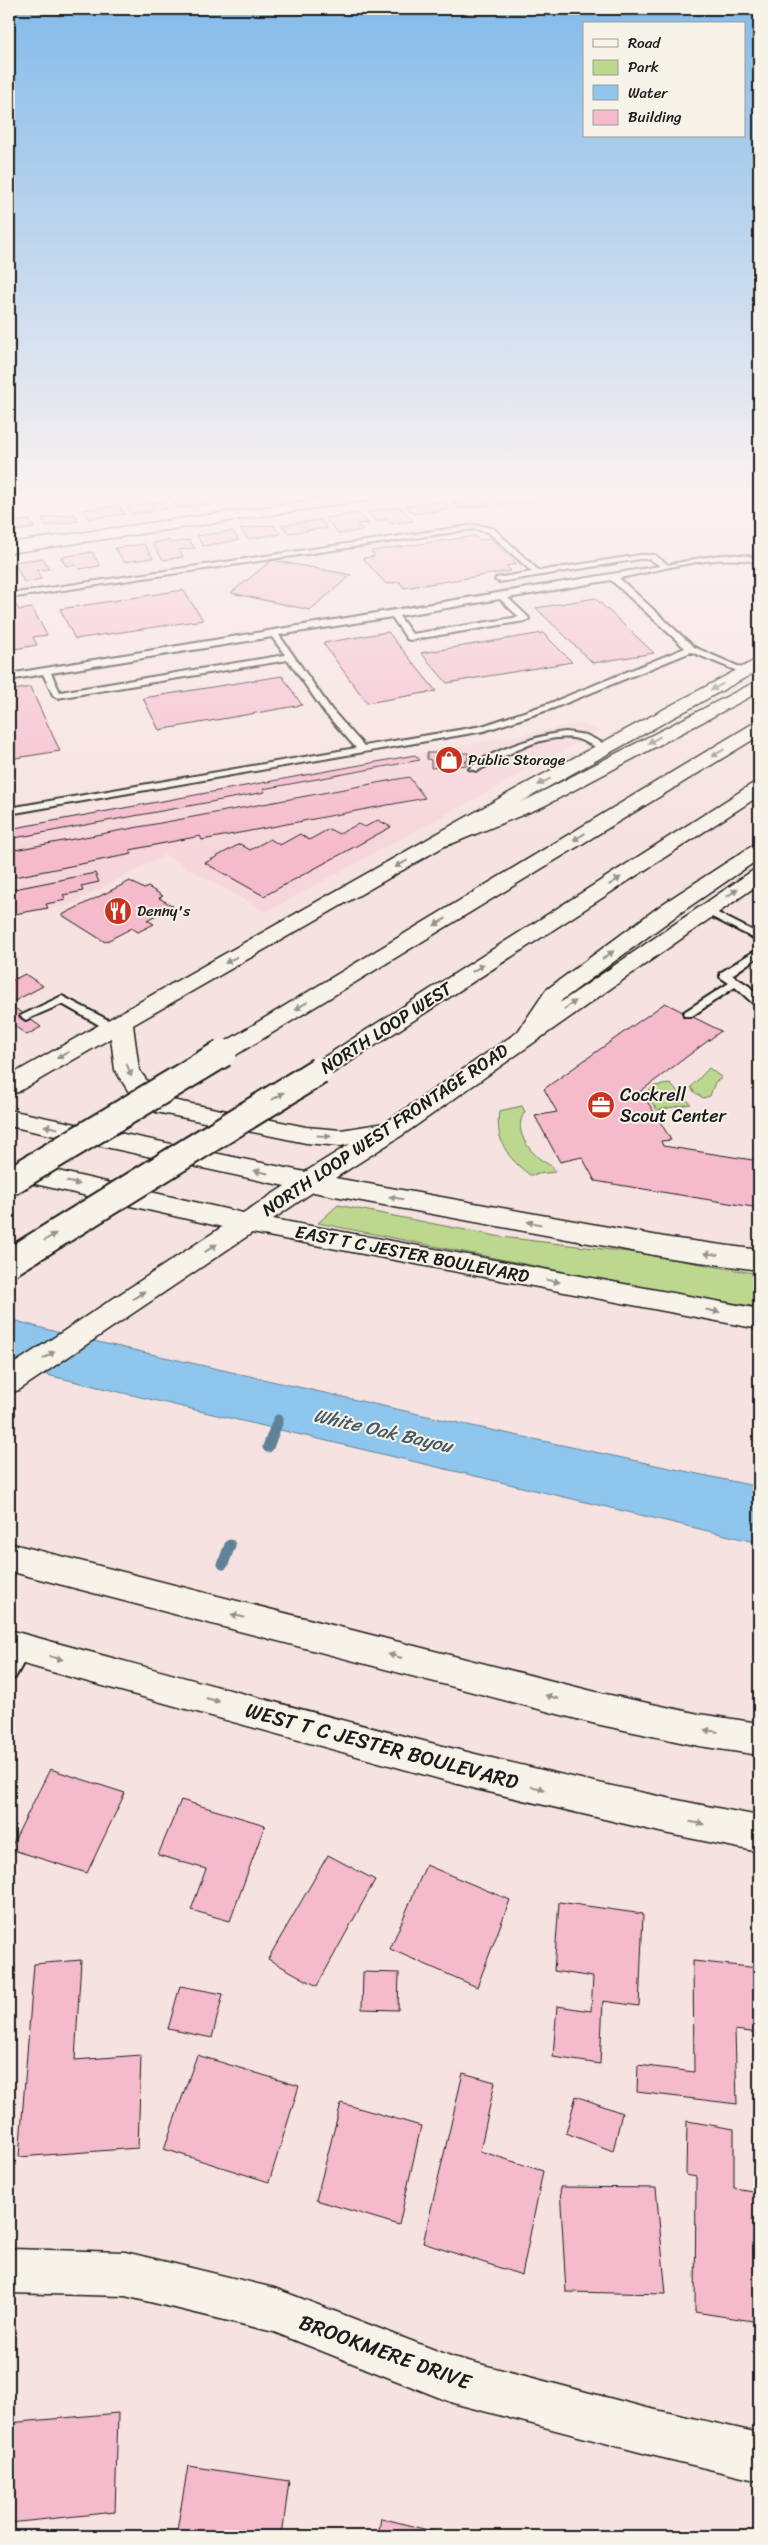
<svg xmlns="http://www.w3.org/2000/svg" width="768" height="2545" viewBox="0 0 768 2545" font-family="Sriracha,sans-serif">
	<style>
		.built { fill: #f6d6da }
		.green { fill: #bcd88f; stroke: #6c7a56 }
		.water { fill: #8fc6ed; stroke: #618299 }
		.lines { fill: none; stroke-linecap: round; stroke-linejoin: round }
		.stream-far1 { stroke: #618299; stroke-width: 9 }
		.stream { stroke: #618299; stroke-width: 11 }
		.building { fill: #f5bbcd; stroke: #1c1c1c }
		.lane-casing { stroke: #1c1c1c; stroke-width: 4 }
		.street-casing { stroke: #1c1c1c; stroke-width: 3 }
		.secondary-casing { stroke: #1c1c1c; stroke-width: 3 }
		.highway-casing { stroke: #1c1c1c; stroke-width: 3 }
		.lane { fill: #f7f3e8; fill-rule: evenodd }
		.street { fill: #f7f3e8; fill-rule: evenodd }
		.secondary { fill: #f7f3e8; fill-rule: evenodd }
		.highway { fill: #f7f3e8; fill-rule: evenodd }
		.highway-bridge-casing { stroke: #1c1c1c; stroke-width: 31; stroke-linecap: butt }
		.highway-bridge { stroke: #f7f3e8; stroke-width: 27 }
		.oneway { fill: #94928c }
		.labels { text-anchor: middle; stroke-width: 4; stroke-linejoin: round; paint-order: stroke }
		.far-poi-label { font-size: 15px; fill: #1c1c1c; stroke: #f7f3e8; text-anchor: start }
		.street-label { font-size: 18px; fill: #1c1c1c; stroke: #f7f3e8 }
		.poi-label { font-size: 18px; fill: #1c1c1c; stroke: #f7f3e8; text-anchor: start }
		.water-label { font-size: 19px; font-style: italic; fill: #445865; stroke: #f7f3e8 }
		.near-street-label { font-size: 21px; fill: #1c1c1c; stroke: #f7f3e8 }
	</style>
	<rect width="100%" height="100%" fill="#f6e2e0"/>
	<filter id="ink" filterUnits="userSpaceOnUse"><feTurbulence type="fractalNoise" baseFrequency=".02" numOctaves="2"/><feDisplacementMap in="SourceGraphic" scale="10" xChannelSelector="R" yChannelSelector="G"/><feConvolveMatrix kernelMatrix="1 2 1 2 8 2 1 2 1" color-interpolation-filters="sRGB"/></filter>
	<g filter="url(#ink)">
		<path class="built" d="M579,724L599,731L266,912L165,855L69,905L9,916V828Z"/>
		<path class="green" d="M709,1068L722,1078L715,1082L710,1096L703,1098L693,1091L691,1087Z
			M670,1084L691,1104L657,1110L645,1093L654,1086Z
			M522,1106L525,1112C510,1131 534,1159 552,1166L555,1172L530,1175C507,1158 495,1140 499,1111Z
			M338,1205L501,1237L637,1253L759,1274V1307L681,1295L318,1223Z"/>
		<path class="water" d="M9,1319L71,1336L463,1424L759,1487V1543L9,1366Z"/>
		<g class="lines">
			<path class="stream-far1" d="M276,1424L278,1419"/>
			<path class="stream" d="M268,1447L277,1423
				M223,1564L230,1545"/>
		</g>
		<path class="building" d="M188,494L192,496L203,495L210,504L177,508L169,496Z
			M210,494H251L254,497L216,503Z
			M488,494H526L534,501L501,506Z
			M536,494H572L542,498Z
			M581,494H599L603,497L588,500Z
			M481,495L491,505L460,509L453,502L463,501L460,498Z
			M442,501L450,509L414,514L406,506Z
			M162,502L167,509L132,514L127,507Z
			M119,505L125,514L88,519L83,510Z
			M400,507L413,521L391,524L387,519L376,521L367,512Z
			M9,511L15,522L29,520L34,528L9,532Z
			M359,513L368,523L357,524L363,530L339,534L325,518Z
			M75,514L79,521L46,526L42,518Z
			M320,520L327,528L288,533L282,525Z
			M273,525L281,534L248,539L240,529Z
			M232,531L239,540L203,546L197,536Z
			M475,536L479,540L490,538L517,564L506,566L511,571L404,588L400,582L386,584L363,558L375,556L371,551Z
			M169,540L171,543L189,540L195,548L179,550L183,557L163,560L152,543Z
			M144,544L153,558L124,562L115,548Z
			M92,552L100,566L79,569L76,565L66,566L61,557Z
			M43,558L49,569L37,570L41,579L24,582L14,562Z
			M272,560L351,575L310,610L231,593Z
			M183,590L203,620L75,639L60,609Z
			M595,598L654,653L593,663L536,608Z
			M16,605L19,610L32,608L47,635L33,637L37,645L9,650V606Z
			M388,632L436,691L367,703L323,643Z
			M543,633L572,662L447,683L421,653Z
			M282,676L302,705L159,730L143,698Z
			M30,687L60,751L9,759V691Z
			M427,753H468V761H465L468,765L431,768V760L427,759Z
			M415,755L420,760L263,789L265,792L9,839V829Z
			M409,777L425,798L202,840L200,836L130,850L132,854L9,878V851Z
			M378,820L391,827L264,896L205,863L240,844L250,850L270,839L280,845L300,834L309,840L329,829L339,834L358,824L365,827Z
			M95,873L99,882L81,886L83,891L63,895L66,900L46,904L48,908L9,915V890Z
			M130,881L144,889L148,887L163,896L159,898L173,906L147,920L154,924L138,932L132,928L105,942L62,915Z
			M25,974L43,986L9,1004V982Z
			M665,1003L721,1031L633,1097L643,1095L656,1115L671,1140L661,1141L663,1146L759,1161V1208L595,1181L582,1157L560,1162L535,1116L557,1112L544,1089Z
			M9,1004L41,1027L27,1035L9,1022Z
			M50,1769L125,1793L87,1873L10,1849Z
			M181,1800L265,1825L230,1921L191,1910L206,1869L158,1855Z
			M328,1855L375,1880L317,1986L268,1959Z
			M426,1865L510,1900L477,1987L390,1949Z
			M559,1902L643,1914L639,2006L603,2001L600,2064L553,2057L557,2006L591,2011L593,1977L554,1971Z
			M81,1960L75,2060L141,2055L138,2148L19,2157L34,1964Z
			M693,1961L759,1968V2033L735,2030L737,2104L637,2092L638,2065L694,2072Z
			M363,1972L399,1973L398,2010L362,2009Z
			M180,1986L223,1994L212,2038L168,2029Z
			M197,2055L299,2086L269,2182L164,2149Z
			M463,2073L495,2082L480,2151L543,2171L522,2275L423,2243Z
			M576,2096L622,2113L613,2151L566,2133Z
			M341,2103L421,2126L399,2225L316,2200Z
			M687,2121L734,2129V2188L759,2192V2322L695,2312L696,2177L686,2175Z
			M560,2187L656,2188L666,2294L566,2292Z
			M118,2413L115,2512L9,2523V2423Z
			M188,2466L289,2481L282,2536H176Z
			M381,2518L451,2536H378Z"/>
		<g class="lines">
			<g class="lane-casing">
				<path id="lane" d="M475,525L493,528L539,571L640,555H655L668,565C697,559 730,549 759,559V563C717,552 662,570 619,578L694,647L749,671L742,673L691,652L554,708L484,731L9,814V808L356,748L325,713L288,660L57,698L53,695L43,674L9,680V674L660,566L650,559H640L499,582L495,580L496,578L532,572L488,532L475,529L9,598V594ZM611,580L685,648L548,704L482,726L364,746L331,709L279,635L392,617L407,639L410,640L525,621L529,619L528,617L508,598ZM500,599L519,617L412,634L399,616ZM272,637L285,655L60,692L51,673Z
					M566,732L586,735L613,748C604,755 584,739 573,738C539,734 506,756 477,771L469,769C486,752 542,734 566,732Z
					M706,907L759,934V941L702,912V908Z
					M759,948V956L732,975L749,986L759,996V1006L755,1005L735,987L692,1016H684V1012L729,983L720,977V973Z
					M62,996L116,1024L118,1027L112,1031L108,1030L62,1004L30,1018L26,1020L20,1016Z
					M23,1642L29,1644L31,1649L15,1678L9,1681C8,1667 7,1647 23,1642Z"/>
			</g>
			<g class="street-casing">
				<path id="street" d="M355,494H391L384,498L9,553V543Z
					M9,2249L125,2252L274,2288L453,2357L647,2408L759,2433V2481L647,2454L453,2403L274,2332L125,2296L9,2293Z"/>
			</g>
			<g class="secondary-casing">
				<path id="secondary" d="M759,658V670L530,797L133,1025L139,1070L150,1085L172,1100L306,1127L341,1130L385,1123L752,871L759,869V884L404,1134L335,1178L670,1238L759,1250V1270L670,1258L313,1192L273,1219L759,1309V1329L252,1233L19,1390L9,1393V1367L222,1227L9,1178V1160L243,1213L285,1186L9,1126V1110L305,1172L350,1144L341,1146L306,1143L156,1112L132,1097L115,1070L111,1038L18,1092L9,1094V1076L516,789Z
					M9,1543L596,1692L699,1714L759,1723V1755L699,1746L596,1724L9,1571Z
					M9,1630C258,1697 505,1769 759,1816V1852L664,1833L476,1789L9,1660Z"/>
			</g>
			<g class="highway-casing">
				<path id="highway" d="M759,680V692L544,806L451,844L444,846L437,844L434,840L437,836L530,798Z
					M759,722V736L231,1058L223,1060L215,1058L211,1053L215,1048L752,724Z
					M759,782V796L328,1076L319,1079L310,1076L307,1071L310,1066L752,784Z
					M759,844V859L680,913L562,1000L537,1038L529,1040L521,1038L517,1033L546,990L664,903L752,846Z"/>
			</g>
			<use href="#lane" class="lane"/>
			<use href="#street" class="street"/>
			<use href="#secondary" class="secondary"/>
			<use href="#highway" class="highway"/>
			<g class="highway-bridge-casing">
				<path id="highway-bridge" d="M9,1182L223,1053
					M9,1263L319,1071"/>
			</g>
			<use href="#highway-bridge" class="highway-bridge"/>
		</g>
		<defs><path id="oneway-solid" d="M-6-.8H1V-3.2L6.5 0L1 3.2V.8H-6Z" transform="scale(1.25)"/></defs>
		<g class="oneway">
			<use href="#oneway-solid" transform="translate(717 687) rotate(151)"/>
			<use href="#oneway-solid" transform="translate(654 740) rotate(152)"/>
			<use href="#oneway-solid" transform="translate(718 753) rotate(149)"/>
			<use href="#oneway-solid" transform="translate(544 782) rotate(152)"/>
			<use href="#oneway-solid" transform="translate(579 837) rotate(149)"/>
			<use href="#oneway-solid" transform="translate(401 864) rotate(151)"/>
			<use href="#oneway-solid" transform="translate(615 881) rotate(-33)"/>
			<use href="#oneway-solid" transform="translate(732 893) rotate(-34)"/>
			<use href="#oneway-solid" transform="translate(440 922) rotate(149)"/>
			<use href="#oneway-solid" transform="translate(608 955) rotate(-36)"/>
			<use href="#oneway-solid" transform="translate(231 960) rotate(151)"/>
			<use href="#oneway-solid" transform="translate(478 968) rotate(-33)"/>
			<use href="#oneway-solid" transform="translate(570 1005) rotate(-35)"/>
			<use href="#oneway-solid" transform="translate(301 1006) rotate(149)"/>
			<use href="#oneway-solid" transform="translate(63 1055) rotate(150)"/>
			<use href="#oneway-solid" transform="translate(129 1070) rotate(69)"/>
			<use href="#oneway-solid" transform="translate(278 1096) rotate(-32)"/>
			<use href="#oneway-solid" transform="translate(51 1127) rotate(-168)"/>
			<use href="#oneway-solid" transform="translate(324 1136) rotate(4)"/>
			<use href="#oneway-solid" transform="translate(261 1172) rotate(-168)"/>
			<use href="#oneway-solid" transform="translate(73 1183) rotate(13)"/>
			<use href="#oneway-solid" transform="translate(396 1198) rotate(-170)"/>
			<use href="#oneway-solid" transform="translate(534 1223) rotate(-169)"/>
			<use href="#oneway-solid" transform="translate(50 1237) rotate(-32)"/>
			<use href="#oneway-solid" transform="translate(211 1248) rotate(-34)"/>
			<use href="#oneway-solid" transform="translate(711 1254) rotate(-173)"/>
			<use href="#oneway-solid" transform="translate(553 1281) rotate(11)"/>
			<use href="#oneway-solid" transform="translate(139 1295) rotate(-34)"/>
			<use href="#oneway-solid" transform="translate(713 1311) rotate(11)"/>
			<use href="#oneway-solid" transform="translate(49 1355) rotate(-34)"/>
			<use href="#oneway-solid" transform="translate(238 1616) rotate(-166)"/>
			<use href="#oneway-solid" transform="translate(395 1656) rotate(-165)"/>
			<use href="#oneway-solid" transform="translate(56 1658) rotate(15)"/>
			<use href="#oneway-solid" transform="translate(552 1697) rotate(-165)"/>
			<use href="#oneway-solid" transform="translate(213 1700) rotate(15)"/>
			<use href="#oneway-solid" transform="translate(711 1731) rotate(-172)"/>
			<use href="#oneway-solid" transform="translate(538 1788) rotate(14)"/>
			<use href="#oneway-solid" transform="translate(697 1823) rotate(10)"/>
		</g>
	</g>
	<linearGradient id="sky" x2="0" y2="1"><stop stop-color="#84bbea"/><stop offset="0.58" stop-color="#fbf2f1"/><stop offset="1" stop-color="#fbf2f1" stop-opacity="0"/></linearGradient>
	<rect width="768" height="850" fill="url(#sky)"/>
	<defs>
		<g id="shop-disc" transform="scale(1.4375)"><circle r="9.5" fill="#c8321e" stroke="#f7f3e8"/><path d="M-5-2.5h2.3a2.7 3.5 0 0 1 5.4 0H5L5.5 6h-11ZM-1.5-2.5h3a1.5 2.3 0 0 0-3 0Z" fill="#fff"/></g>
		<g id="restaurant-disc" transform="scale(1.4375)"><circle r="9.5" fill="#c8321e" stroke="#f7f3e8"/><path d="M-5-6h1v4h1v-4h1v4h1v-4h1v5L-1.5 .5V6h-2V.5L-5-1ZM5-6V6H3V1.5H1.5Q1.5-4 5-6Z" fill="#fff"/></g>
		<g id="office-disc" transform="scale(1.4375)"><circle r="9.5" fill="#c8321e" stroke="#f7f3e8"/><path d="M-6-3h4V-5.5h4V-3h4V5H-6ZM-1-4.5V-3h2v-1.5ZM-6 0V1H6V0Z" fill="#fff"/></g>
	</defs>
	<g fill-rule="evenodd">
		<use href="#shop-disc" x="449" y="760"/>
		<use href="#restaurant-disc" x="118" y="911"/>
		<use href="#office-disc" x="601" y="1105"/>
	</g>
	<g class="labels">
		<g class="far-poi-label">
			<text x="468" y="765">Public Storage</text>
			<text x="137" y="916">Denny's</text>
		</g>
		<g class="street-label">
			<text transform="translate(386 1028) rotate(-33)" y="6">NORTH LOOP WEST</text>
			<text transform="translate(385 1130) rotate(-34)" y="6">NORTH LOOP WEST FRONTAGE ROAD</text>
			<text transform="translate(412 1254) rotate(11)" y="6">EAST T C JESTER BOULEVARD</text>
		</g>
		<g class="poi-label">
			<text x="620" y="1101">Cockrell<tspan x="620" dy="21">Scout Center</tspan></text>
		</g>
		<g class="water-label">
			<text transform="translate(383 1430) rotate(13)" y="7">White Oak Bayou</text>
		</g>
		<g class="near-street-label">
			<text transform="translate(382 1746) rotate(15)" y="7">WEST T C JESTER BOULEVARD</text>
			<text transform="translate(385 2352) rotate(20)" y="7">BROOKMERE DRIVE</text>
		</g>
	</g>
	<rect width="768" height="2545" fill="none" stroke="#f7f3e8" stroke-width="30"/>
	<rect x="15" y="15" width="738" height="2515" fill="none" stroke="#1c1c1c" stroke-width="2" filter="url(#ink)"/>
	<rect x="583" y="22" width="162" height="115" fill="#f7f3e8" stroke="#9f9d96"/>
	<rect x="593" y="39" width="25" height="8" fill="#f7f3e8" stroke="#9f9d96"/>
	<text x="628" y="48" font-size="15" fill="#1c1c1c">Road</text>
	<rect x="593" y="60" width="25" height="15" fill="#bcd88f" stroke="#9f9d96"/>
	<text x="628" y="72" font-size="15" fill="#1c1c1c">Park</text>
	<rect x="593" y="85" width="25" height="15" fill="#8fc6ed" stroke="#9f9d96"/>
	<text x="628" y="98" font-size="15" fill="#1c1c1c">Water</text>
	<rect x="593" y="110" width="25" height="15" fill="#f5bbcd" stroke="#9f9d96"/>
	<text x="628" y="122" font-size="15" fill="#1c1c1c">Building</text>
</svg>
